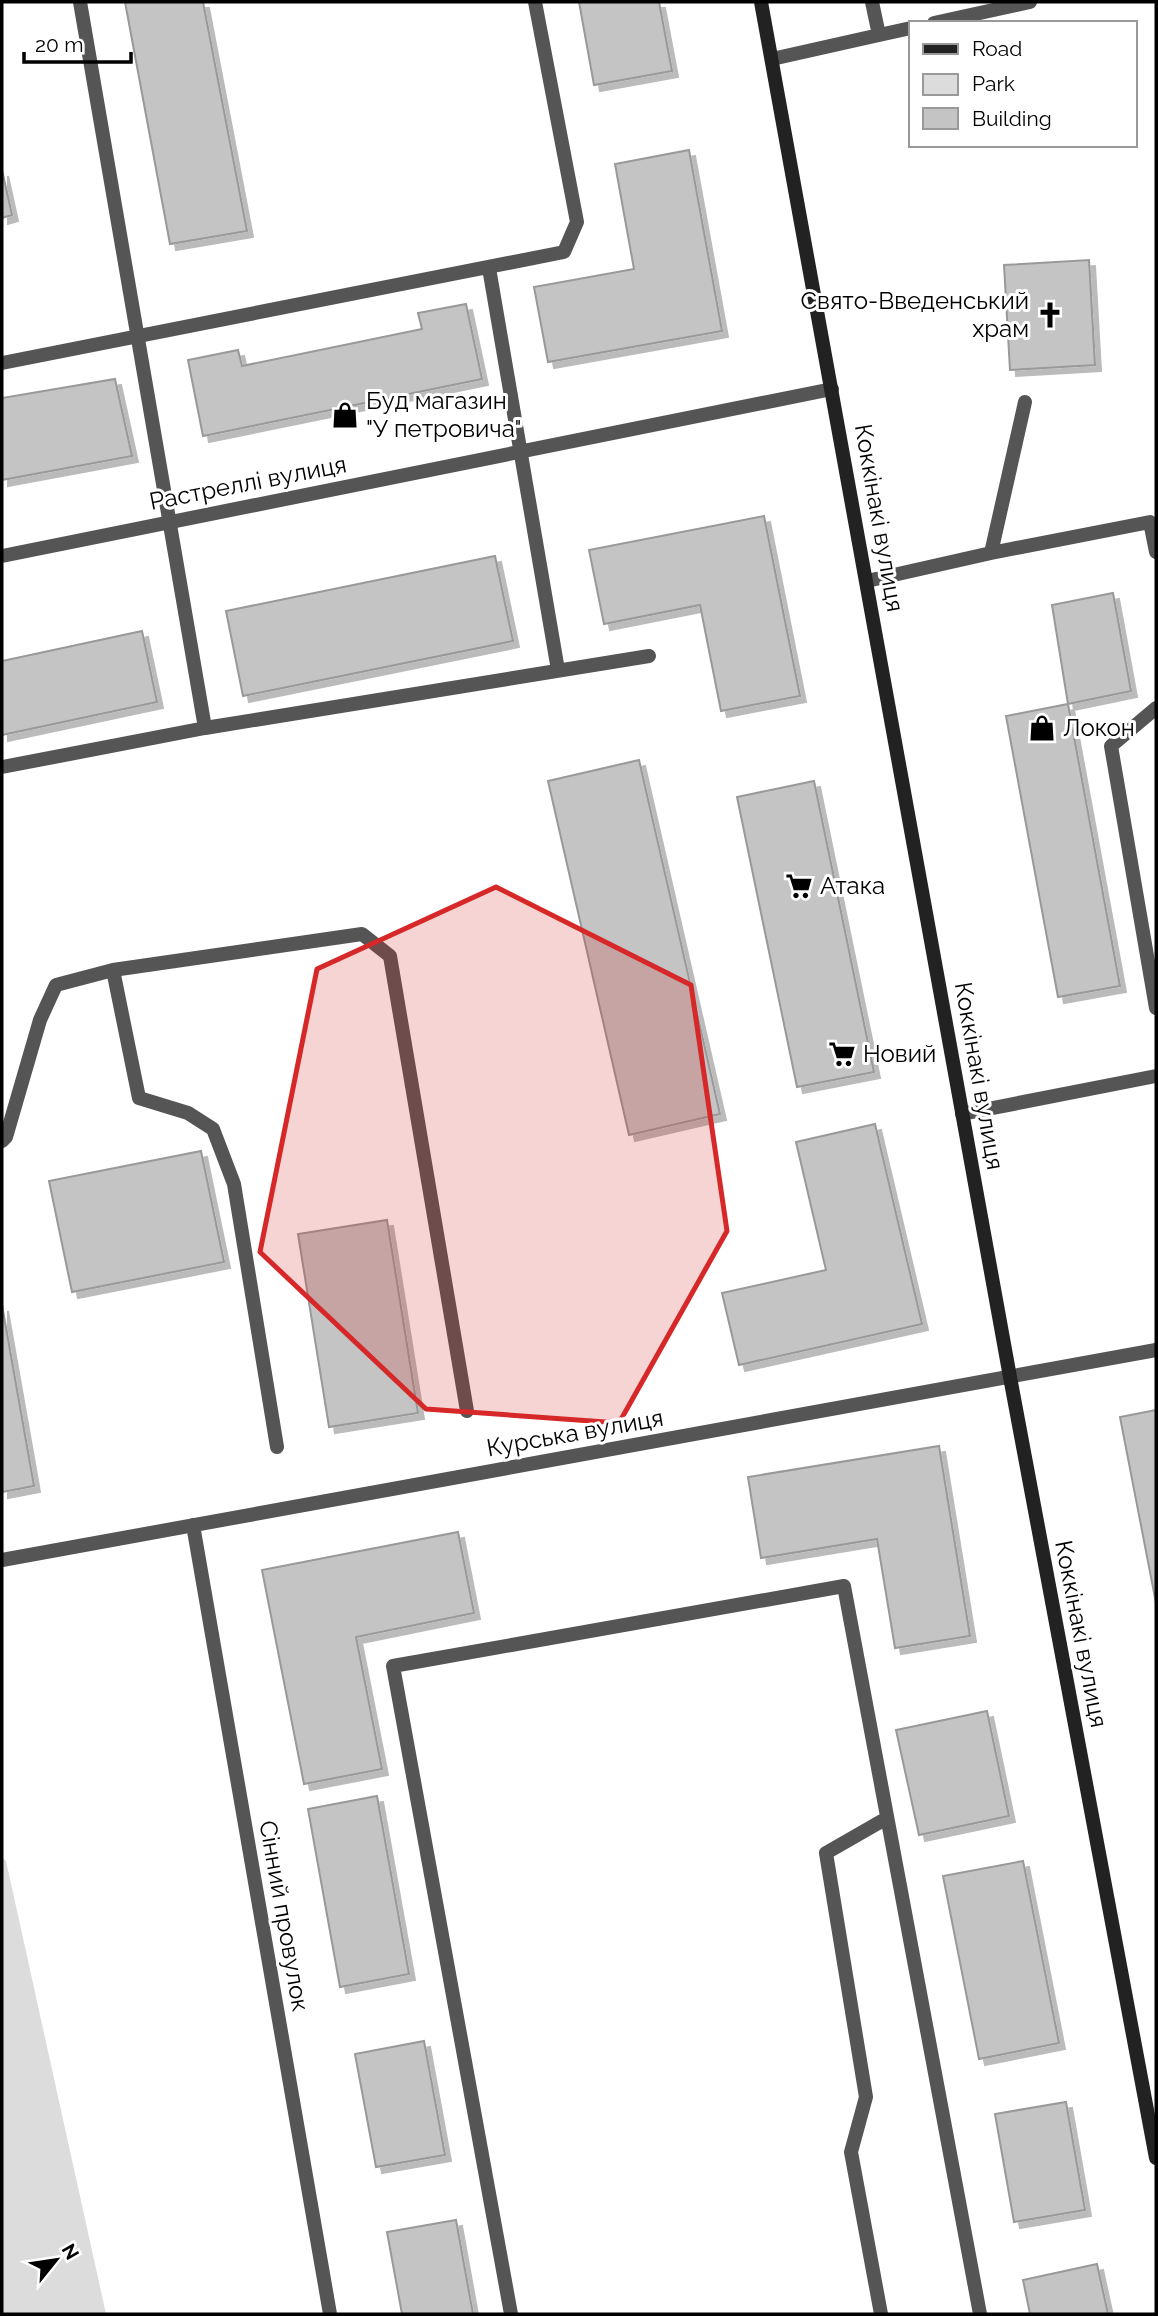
<svg xmlns="http://www.w3.org/2000/svg" width="1158" height="2316" viewBox="0 0 1158 2316" font-family="Raleway,sans-serif">
	<style>
		.green { fill: #dcdcdc }
		.building { fill: #c4c4c4; stroke: #999; stroke-width: 2; filter: url(#shadow) }
		.lines { fill: none; stroke-linecap: round; stroke-linejoin: round }
		.lane { stroke: #555; stroke-width: 14 }
		.street { stroke: #555; stroke-width: 14 }
		.secondary { stroke: #222; stroke-width: 14 }
		.marked { fill: #d62828; fill-opacity: 0.2; stroke: #d62828; stroke-width: 5; stroke-linejoin: round }
		.labels { text-anchor: middle; stroke-width: 6; stroke-linejoin: round; paint-order: stroke }
		.poi-label { font-size: 24px; fill: #000; stroke: #fff; text-anchor: start }
		.street-label { font-size: 24px; fill: #000; stroke: #fff }
	</style>
	<defs>
		<filter id="shadow"><feDropShadow dx="6" dy="6" stdDeviation="0" flood-color="#0004"/></filter>
	</defs>
	<rect width="100%" height="100%" fill="#fff"/>
	<path class="green" d="M2,1857L6,1861L106,2314H2Z"/>
	<path class="building" d="M125,2H203L247,231L170,244Z
		M579,2H659L672,71L594,85Z
		M689,150L722,331L548,362L534,287L634,269L615,164Z
		M2,170L12,215L2,218Z
		M1089,260L1095,365L1010,370L1004,265Z
		M466,304L482,379L203,436L188,360L238,350L242,366L422,329L418,313Z
		M115,379L132,456L2,480V398Z
		M764,516L800,696L721,711L700,605L604,624L589,550Z
		M495,556L513,641L243,696L226,611Z
		M1113,593L1131,691L1068,704L1052,605Z
		M142,631L157,702L2,735V661Z
		M1068,704L1120,986L1058,997L1006,716Z
		M639,760L720,1114L629,1135L548,781Z
		M814,781L874,1072L797,1087L737,797Z
		M875,1124L922,1324L739,1365L722,1293L826,1270L796,1142Z
		M201,1151L224,1262L72,1292L49,1181Z
		M387,1220L418,1413L329,1427L298,1234Z
		M2,1305L34,1486L2,1492Z
		M1156,1410V1603L1120,1417Z
		M939,1446L970,1636L895,1648L877,1539L761,1558L748,1477Z
		M458,1532L474,1613L356,1637L382,1769L304,1784L262,1570Z
		M987,1711L1009,1816L919,1835L896,1730Z
		M377,1796L409,1974L340,1987L308,1809Z
		M1023,1861L1059,2043L979,2059L943,1876Z
		M424,2041L445,2155L376,2167L355,2054Z
		M1066,2102L1085,2210L1014,2222L995,2114Z
		M456,2220L473,2314H402L387,2232Z
		M1097,2264L1108,2314H1030L1023,2280Z"/>
	<g class="lines">
		<path class="lane" d="M80,2L205,728
			M872,2L879,35L911,28
			M934,23L1030,2
			M772,59L879,35
			M489,268L558,670
			M2,363L564,252L577,222L535,2
			M991,553L1150,522L1156,552
			M867,581L991,553L1025,402
			M1156,708L1111,746L1156,1008
			M2,767L205,728L649,656
			M113,970L139,1098L188,1113L213,1129L234,1184L277,1447
			M962,1114L1156,1076
			M2,1141L6,1137L40,1020L56,985L113,970L362,934L390,956L467,1411
			M511,2314L393,1666L844,1586L980,2314
			M881,2314L851,2152L866,2097L826,1853L887,1818"/>
		<path class="street" d="M2,556L832,389
			M193,1525L330,2314
			M2,1560L1156,1350"/>
		<path class="secondary" d="M761,2L1010,1377L1156,2158"/>
	</g>
	<path class="marked" d="M496,887L691,985L727,1231L619,1423L426,1409L260,1252L317,969Z"/>
	<defs>
		<g id="church-bare" transform="scale(2.1)"><path d="M-1.2-6h2.4v3.5h3.3v2.4h-3.3V6h-2.4V-.1h-3.3v-2.4h3.3Z" fill="#000" stroke="#fff" stroke-width="2.5" paint-order="stroke"/></g>
		<g id="shop-bare" transform="scale(2.1)"><path d="M-5-2.5h2.3a2.7 3.5 0 0 1 5.4 0H5L5.5 6h-11ZM-1.5-2.5h3a1.5 2.3 0 0 0-3 0Z" fill="#000" stroke="#fff" stroke-width="2.5" paint-order="stroke"/></g>
		<g id="supermarket-bare" transform="scale(2.1)"><path d="M-6-5.5h2.5l.6 2H6L4.5 2H-2.5L-4.4-4H-6ZM-1.5 3.2a1.3 1.3 0 1 0 .1 0ZM3 3.2a1.3 1.3 0 1 0 .1 0Z" fill="#000" stroke="#fff" stroke-width="2.5" paint-order="stroke"/></g>
	</defs>
	<g fill-rule="evenodd">
		<use href="#church-bare" x="1050" y="315"/>
		<use href="#shop-bare" x="345" y="415"/>
		<use href="#shop-bare" x="1042" y="728"/>
		<use href="#supermarket-bare" x="799" y="886"/>
		<use href="#supermarket-bare" x="842" y="1054"/>
	</g>
	<g class="labels">
		<g class="poi-label">
			<text x="1029" y="309" text-anchor="end">Свято-Введенський<tspan x="1029" dy="28">храм</tspan></text>
			<text x="366" y="409">Буд магазин<tspan x="366" dy="28">"У петровича"</tspan></text>
			<text x="1063" y="736">Локон</text>
			<text x="820" y="894">Атака</text>
			<text x="863" y="1062">Новий</text>
		</g>
		<g class="street-label">
			<text transform="translate(248 483) rotate(-11)" y="8">Растреллі вулиця</text>
			<text transform="translate(879 518) rotate(80)" y="8">Коккінакі вулиця</text>
			<text transform="translate(979 1076) rotate(80)" y="8">Коккінакі вулиця</text>
			<text transform="translate(575 1433) rotate(-10)" y="8">Курська вулиця</text>
			<text transform="translate(1081 1634) rotate(79)" y="8">Коккінакі вулиця</text>
			<text transform="translate(284 1916) rotate(80)" y="8">Сінний провулок</text>
		</g>
	</g>
	<rect width="1158" height="2316" fill="none" stroke="#000000" stroke-width="7"/>
	<rect x="909" y="21" width="228" height="126" fill="#ffffff" stroke="#999999" stroke-width="2"/>
	<rect x="923" y="44" width="35" height="10" fill="#222222" stroke="#999999" stroke-width="2"/>
	<text x="972" y="56" font-size="21" fill="#000000">Road</text>
	<rect x="923" y="74" width="35" height="21" fill="#dcdcdc" stroke="#999999" stroke-width="2"/>
	<text x="972" y="91" font-size="21" fill="#000000">Park</text>
	<rect x="923" y="108" width="35" height="21" fill="#c4c4c4" stroke="#999999" stroke-width="2"/>
	<text x="972" y="126" font-size="21" fill="#000000">Building</text>
	<g transform="translate(56 2260) rotate(60)" stroke="#ffffff" stroke-width="5" paint-order="stroke">
	<path d="M0-5L12 26L0 18L-12 26Z" fill="#000000"/>
	<text y="-10" font-size="19" font-weight="bold" text-anchor="middle" fill="#000000">N</text>
	</g>
	<path d="M24 52v10h107v-10" fill="none" stroke="#000000" stroke-width="3.5"/>
	<text x="35" y="52" font-size="21" fill="#000000" stroke="#ffffff" stroke-width="5" paint-order="stroke">20 m</text>
</svg>
